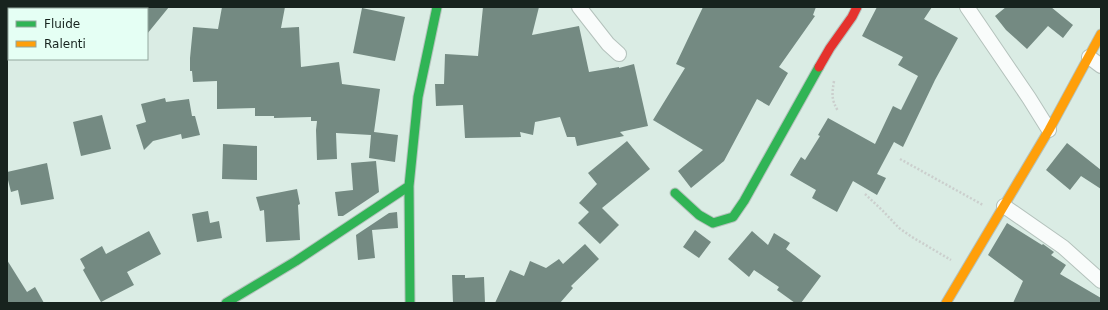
<svg xmlns="http://www.w3.org/2000/svg" width="1108" height="310" viewBox="0 0 1108 310" font-family="'DejaVu Sans',sans-serif">
	<style>
		.building { fill: #748a82 }
		.lines { fill: none; stroke-linecap: round; stroke-linejoin: round }
		.street-casing { stroke: #b4c2bc; stroke-width: 16 }
		.fast-casing { stroke: #b4c2bc; stroke-width: 11 }
		.slow-casing { stroke: #b4c2bc; stroke-width: 11 }
		.jam-casing { stroke: #b4c2bc; stroke-width: 11 }
		.path { stroke: #cbcfcd; stroke-width: 2.5; stroke-dasharray: 2 2; stroke-linecap: butt }
		.street { stroke: #f9fcfb; stroke-width: 14 }
		.fast { stroke: #30b455; stroke-width: 9 }
		.slow { stroke: #ff9f0a; stroke-width: 9 }
		.jam { stroke: #e5322d; stroke-width: 9 }
	</style>
	<rect width="100%" height="100%" fill="#daece4"/>
	<path class="building" d="M147,7H169L147,34Z
		M222,7H285L281,28L299,27L301,67L339,62L342,84L380,89L374,132L398,135L395,162L369,158L371,135L336,133L337,159L317,160L316,130L317,121H311V117L274,118V116H255V108L217,109V81L193,82L192,71H190V58L193,27L218,29Z
		M483,7H539L532,35L579,26L589,72L619,67V68L634,64L648,126L620,132L624,136L577,146L575,137H567L560,117L535,122L533,135L520,132L521,137L465,138L463,105L436,106L435,84H444L445,54L478,56Z
		M703,7H816L813,15L815,16L779,67L788,73L769,106L757,99L724,161L691,188L678,171L703,150L653,120L685,68L676,64Z
		M877,7H932L924,19L958,38L935,80L903,147L894,142L877,174L886,178L877,195L853,181L837,212L812,198L816,190L790,175L801,157L805,160L820,136L818,135L828,118L875,144L893,106L901,110L918,76L898,65L903,57L862,36Z
		M1006,7H1051L1073,25L1063,38L1048,26L1027,49L1006,30L995,16Z
		M362,8L405,17L395,61L353,53Z
		M165,98L166,102L189,99L192,116H195L200,135L182,139L181,134L153,141L144,150L136,125L146,122L141,104Z
		M102,115L111,149L81,156L73,122Z
		M627,141L650,169L602,208L619,225L600,244L578,223L589,212L579,203L597,184L588,173Z
		M1067,143L1101,170V189L1081,176L1070,190L1046,170Z
		M223,144L257,146V180L222,179Z
		M376,161L379,192L343,216H338L335,192L353,190L351,163Z
		M47,163L54,199L21,205L18,190L11,192L7,176V172Z
		M297,189L300,204L298,205L300,240L266,242L264,210L260,211L256,197Z
		M208,211L210,223L219,221L222,238L197,242L192,214Z
		M397,212L398,228L372,230L375,258L358,260L356,235L389,213Z
		M1007,223L1042,245L1043,244L1054,252L1051,255L1066,265L1060,274L1101,298V303H1013L1023,281L988,255Z
		M695,230L711,242L699,258L683,247Z
		M149,231L161,254L127,272L134,285L101,302L83,270L85,268L80,259L102,246L106,254Z
		M752,231L768,245L774,233L790,243L786,249L821,276L801,303H795L777,290L779,287L754,270L749,277L728,259Z
		M585,244L599,259L571,286L573,288L560,303H495L510,270L524,276L530,261L546,268L559,259L563,264Z
		M7,260L27,292L35,287L44,303H7Z
		M452,275H465V278L484,277L485,303H453Z"/>
	<g class="lines">
		<g class="street-casing">
			<path id="street" d="M579,7L608,44L619,54
				M967,7L1029,98L1049,130
				M1089,57L1101,66
				M1004,206L1063,247L1101,281"/>
		</g>
		<g class="fast-casing">
			<path id="fast" d="M675,193L699,215L713,223L733,217L744,201L819,67
				M226,303L296,261L409,186
				M410,303L409,186L418,97L437,7"/>
		</g>
		<g class="slow-casing">
			<path id="slow" d="M946,303L1049,130L1101,34"/>
		</g>
		<g class="jam-casing">
			<path id="jam" d="M819,67L830,48L852,17L857,7"/>
		</g>
		<path class="path" d="M834,81C832,94 831,99 838,111
			M900,159L983,205
			M865,194L883,211L899,228L912,237L951,260"/>
		<use href="#street" class="street"/>
		<use href="#fast" class="fast"/>
		<use href="#slow" class="slow"/>
		<use href="#jam" class="jam"/>
	</g>
	<rect width="1108" height="310" fill="none" stroke="#17231e" stroke-width="16"/>
	<rect x="8" y="8" width="140" height="52" fill="#e5fff4" stroke="#93a79e"/>
	<rect x="16" y="21" width="20" height="6" fill="#30b455" stroke="#93a79e"/>
	<text x="44" y="28" font-size="12" fill="#17231e">Fluide</text>
	<rect x="16" y="41" width="20" height="6" fill="#ff9f0a" stroke="#93a79e"/>
	<text x="44" y="48" font-size="12" fill="#17231e">Ralenti</text>
</svg>
